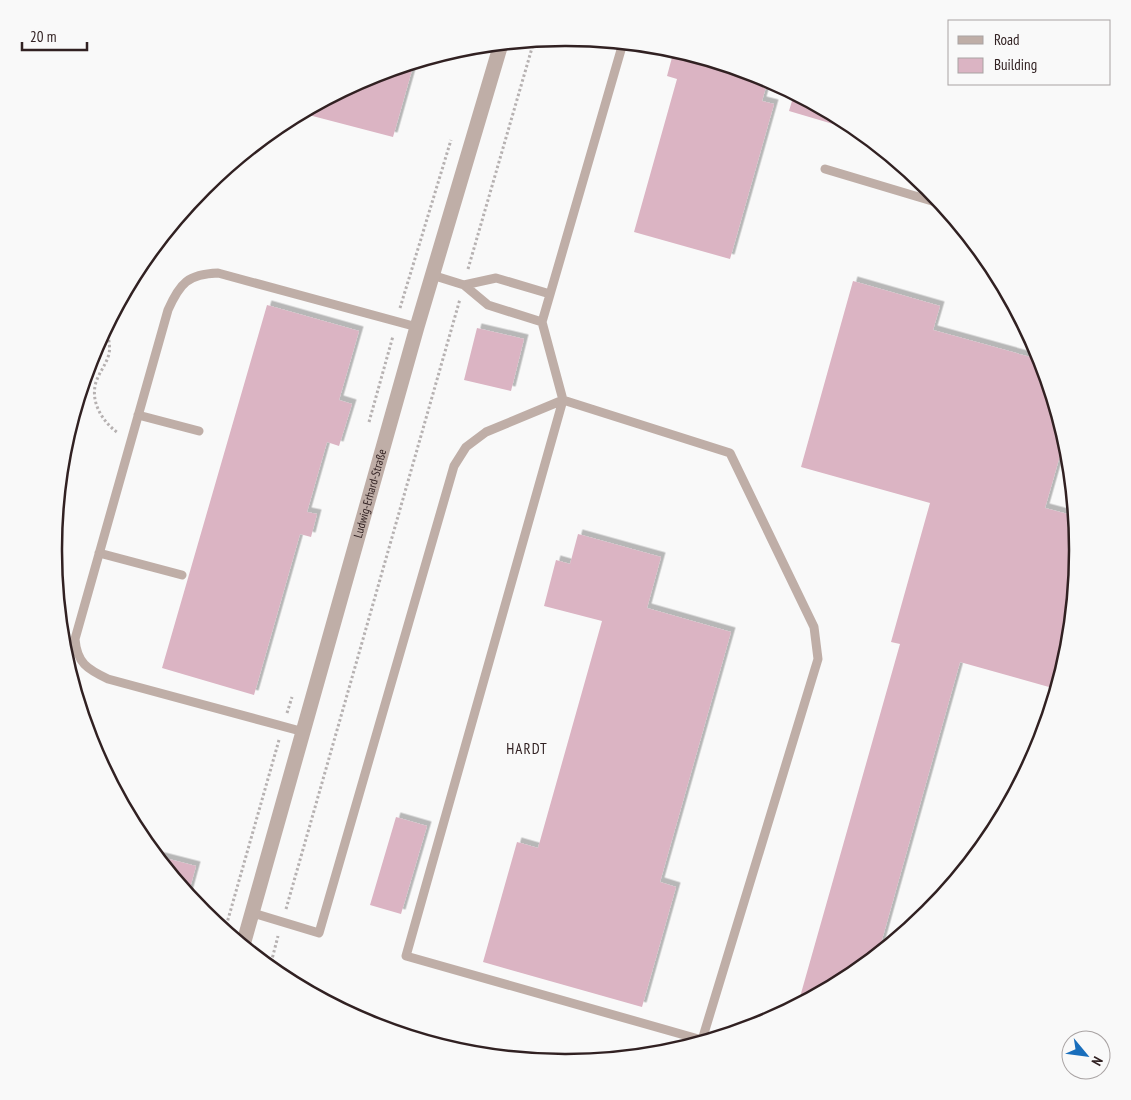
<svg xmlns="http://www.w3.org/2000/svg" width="1131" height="1100" viewBox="0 0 1131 1100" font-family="'PT Sans Narrow',sans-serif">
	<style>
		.building { fill: #dbb4c3; filter: url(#shadow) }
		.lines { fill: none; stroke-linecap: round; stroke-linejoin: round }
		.path { stroke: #b6b1b1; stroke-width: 3; stroke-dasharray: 2.5 2.5; stroke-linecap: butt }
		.service { stroke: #bfaea7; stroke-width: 9 }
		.minor { stroke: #bfaea7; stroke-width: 15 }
		.labels { text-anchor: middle; stroke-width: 4.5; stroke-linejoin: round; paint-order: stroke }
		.street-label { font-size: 12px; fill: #312122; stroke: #f9f9f9 }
		.quarter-label { font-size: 15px; letter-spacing: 1px; fill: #312122; stroke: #f9f9f9 }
		.rim { fill: none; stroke: #312122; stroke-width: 2.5 }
	</style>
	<defs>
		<filter id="shadow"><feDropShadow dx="4.5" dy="-4.5" stdDeviation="0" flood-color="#0004"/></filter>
	</defs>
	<rect width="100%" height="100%" fill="#f9f9f9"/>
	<path class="building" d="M674,50L768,80L762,101L774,104L730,259L634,232L677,79L667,76Z
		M414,63L393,137L301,113L370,76Z
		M794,94L850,124L860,132L789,111Z
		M853,281L940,306L933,330L1041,360L1065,438L1045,508L1075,516L1078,550L1068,650L1056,689L960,662L878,954L850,976L798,1004L900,644L891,642L930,503L801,467Z
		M267,305L359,331L339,400L352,404L339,446L327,442L307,512L317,514L311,537L300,534L254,695L162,668Z
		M477,328L524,339L511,391L464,380Z
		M578,534L661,557L647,608L731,632L660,882L676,887L642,1007L483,962L517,842L538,848L602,621L544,606L556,560L570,564Z
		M396,817L427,826L401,914L370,905Z
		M157,856L196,866L188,895L171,874Z"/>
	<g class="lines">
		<path class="path" d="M468,269L534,41
			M400,308L451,140
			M107,325C107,336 112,347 108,357C105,366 99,373 96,382C90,402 102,421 118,433
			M369,422L393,336
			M287,713L292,697
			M286,909L460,299
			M225,930L279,740
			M270,967L278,936"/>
		<path class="service" d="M825,169L942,204
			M432,275L464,285L488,305L542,322
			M464,285L496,278L550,294
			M563,400L406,956L702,1040L818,659L814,627L730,453L563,400L542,322L623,43
			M138,415L199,431
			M99,553L182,575
			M304,732L108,679C87,669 77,663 75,639L168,310C180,283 188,274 218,273L417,327
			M253,913L319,933L454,466L466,447L486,432L563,400"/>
		<path class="minor" id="s1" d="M243,945L417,327L501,44"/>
	</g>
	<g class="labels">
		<g class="street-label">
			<text dy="4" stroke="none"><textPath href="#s1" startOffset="469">Ludwig-Erhard-Straße</textPath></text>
		</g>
		<g class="quarter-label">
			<text x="527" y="754">HARDT</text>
		</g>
	</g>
	<path d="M0 0H1131V1100H0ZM565 46H566A503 503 0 0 1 1069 549V551A503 503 0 0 1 566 1054H565A503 503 0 0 1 62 551V549A503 503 0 0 1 565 46Z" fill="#f9f9f9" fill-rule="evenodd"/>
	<path class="rim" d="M565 46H566A503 503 0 0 1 1069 549V551A503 503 0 0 1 566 1054H565A503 503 0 0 1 62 551V549A503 503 0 0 1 565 46Z"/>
	<rect x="948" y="20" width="162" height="65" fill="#f9f9f9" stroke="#a9a3a3"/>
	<rect x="958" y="36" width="25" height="8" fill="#bfaea7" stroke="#a9a3a3"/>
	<text x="994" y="45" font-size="15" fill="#312122">Road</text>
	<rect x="958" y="58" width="25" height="15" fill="#dbb4c3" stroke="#a9a3a3"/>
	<text x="994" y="70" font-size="15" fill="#312122">Building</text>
	<g transform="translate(1086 1055) rotate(119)"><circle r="24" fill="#f9f9f9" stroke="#a9a3a3"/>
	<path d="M0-4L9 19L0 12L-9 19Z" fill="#196ebc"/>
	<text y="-8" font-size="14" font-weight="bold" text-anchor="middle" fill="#312122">N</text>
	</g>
	<path d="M22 42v8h65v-8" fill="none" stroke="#312122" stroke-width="2.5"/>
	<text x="30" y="42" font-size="15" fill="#312122" stroke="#f9f9f9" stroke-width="4" paint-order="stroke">20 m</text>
</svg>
